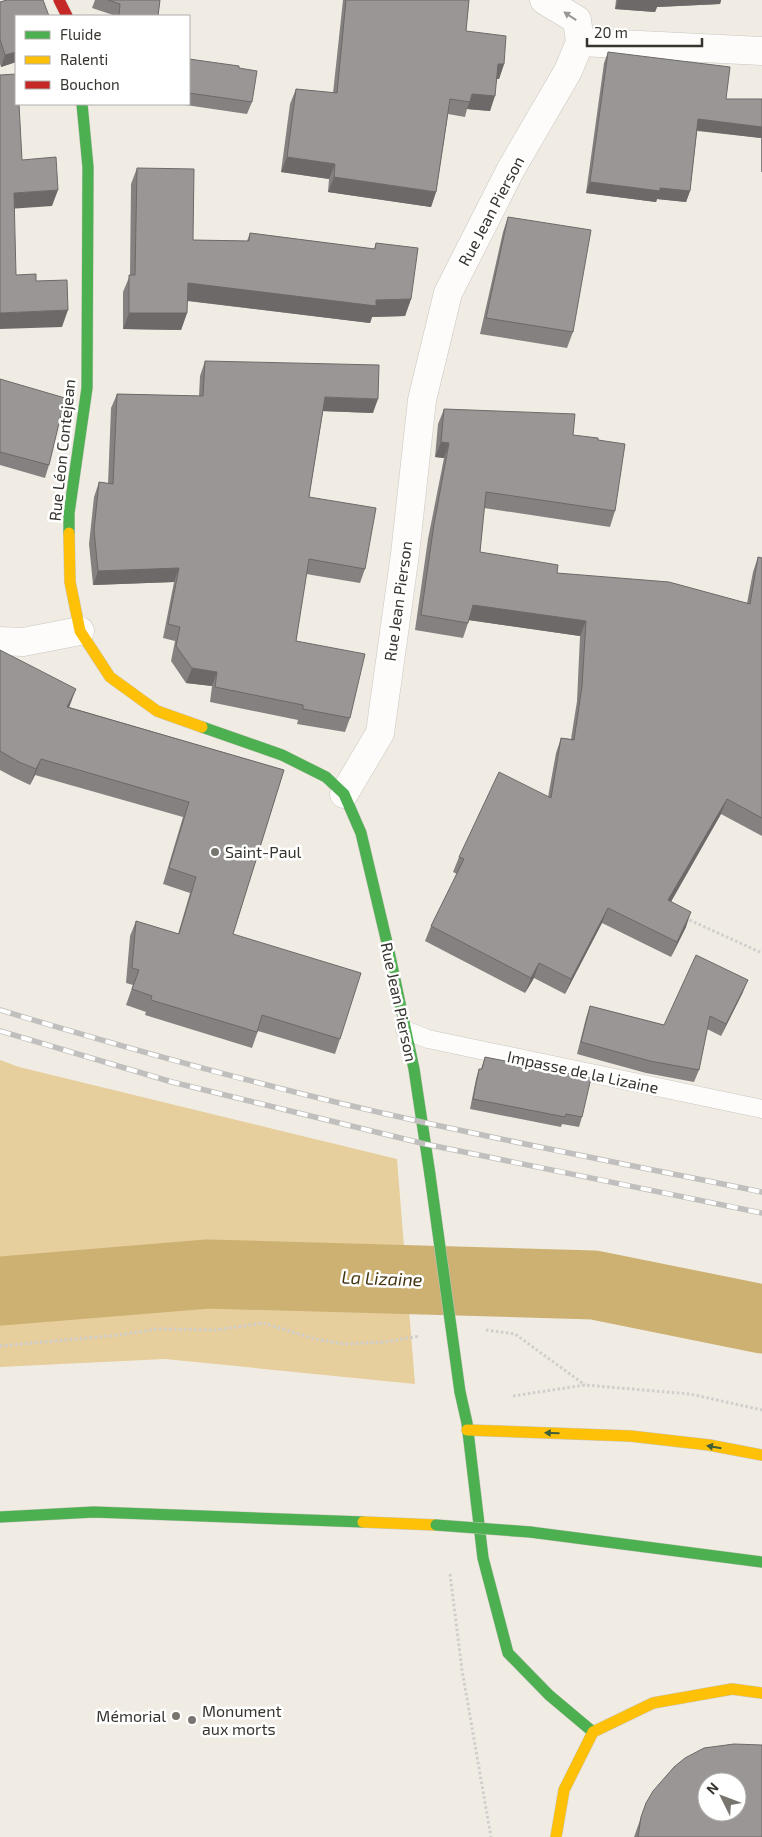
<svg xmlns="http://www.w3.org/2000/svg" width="762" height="1837" viewBox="0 0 762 1837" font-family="'Exo 2',sans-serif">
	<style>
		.green { fill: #e6ce9d }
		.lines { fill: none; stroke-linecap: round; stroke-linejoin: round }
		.river { stroke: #cdb172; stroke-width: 69 }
		.lane-casing { stroke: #c9c6bf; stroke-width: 19 }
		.street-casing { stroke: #c9c6bf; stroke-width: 29 }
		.fast-casing { stroke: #c9c6bf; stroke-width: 12 }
		.slow-casing { stroke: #c9c6bf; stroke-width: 12 }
		.jam-casing { stroke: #c9c6bf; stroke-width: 12 }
		.path { stroke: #cfcecc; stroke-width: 3; stroke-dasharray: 2.5 2.5; stroke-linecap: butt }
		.lane { stroke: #fdfcfb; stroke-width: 18 }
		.street { stroke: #fdfcfb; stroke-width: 28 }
		.fast { stroke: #4caf50; stroke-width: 11 }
		.slow { stroke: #ffc107; stroke-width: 11 }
		.jam { stroke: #c62828; stroke-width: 11 }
		.rail-casing { stroke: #c0bfbd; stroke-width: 5.5 }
		.rail { stroke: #fff; stroke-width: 4; stroke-dasharray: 11; stroke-linecap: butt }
		.fast-bridge-casing { stroke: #c9c6bf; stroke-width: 12; stroke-linecap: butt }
		.fast-bridge { stroke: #4caf50; stroke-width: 11 }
		.wall { fill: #848180 }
		.shaded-wall { fill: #6c6968 }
		.building { fill: #9a9695; stroke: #6c6968; fill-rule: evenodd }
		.oneway { fill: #9a9894 }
		.oneway2 { fill: #3e5f3a }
		.poi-dot { fill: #78746e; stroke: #fff; stroke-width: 2 }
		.labels { text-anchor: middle; stroke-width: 5; stroke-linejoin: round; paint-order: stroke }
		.street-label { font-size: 16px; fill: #37342e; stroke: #fff }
		.poi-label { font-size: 16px; fill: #37342e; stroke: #fff; text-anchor: start }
		.water-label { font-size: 18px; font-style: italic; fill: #45340f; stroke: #fff }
	</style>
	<rect width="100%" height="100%" fill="#f0ece4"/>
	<path class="green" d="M0,1060L19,1067L397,1159L415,1384L165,1359L0,1367Z"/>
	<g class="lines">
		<path class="river" d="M0,1291L208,1274L594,1285L762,1319"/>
		<g class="lane-casing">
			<path id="lane" d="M405,1030L428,1039L762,1109"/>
		</g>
		<g class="street-casing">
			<path id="street" d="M580,42L762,51
				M0,641L23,642L80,631
				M344,794L380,733L405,554L422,400L448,293L511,169L568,71L580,42L577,20L544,0"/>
		</g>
		<g class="fast-casing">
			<path id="fast" d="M69,533V513L87,388L88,167L82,104
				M202,727L282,755L326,777L344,794L361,833L388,947L414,1069L430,1175
				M460,1392L467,1423L483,1558L508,1653L549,1695L593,1732
				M0,1517L94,1512L363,1522
				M530,1532L762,1562"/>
		</g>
		<g class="slow-casing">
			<path id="slow" d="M69,533L70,582L80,631L110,677L157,711L202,727
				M467,1430L630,1436L709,1445L762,1455
				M363,1522L436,1525
				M593,1732L653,1703L732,1689L762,1693
				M556,1837L564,1790L593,1732"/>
		</g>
		<g class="jam-casing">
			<path id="jam" d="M59,0L67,16"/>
		</g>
		<path class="path" d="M685,918L762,953
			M486,1330L515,1334L585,1385
			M0,1346L119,1335L157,1329L216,1330L263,1323L315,1339L344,1344L385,1342L420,1336
			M513,1396L585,1385L690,1394L762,1410
			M450,1574L462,1670L491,1837"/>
		<use href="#lane" class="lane"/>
		<use href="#street" class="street"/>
		<use href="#fast" class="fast"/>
		<use href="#slow" class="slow"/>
		<use href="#jam" class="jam"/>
		<g class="rail-casing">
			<path id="rail" d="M0,1010C139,1052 280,1091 422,1122C535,1147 649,1169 762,1192
				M0,1031L172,1082L425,1144L762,1213"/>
		</g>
		<use href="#rail" class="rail"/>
		<g class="fast-bridge-casing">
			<path id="fast-bridge" d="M430,1175L460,1392
				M436,1525L530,1532"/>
		</g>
		<use href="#fast-bridge" class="fast-bridge"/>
	</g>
	<path class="wall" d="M95,0H160L158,16H116L92,8Z
		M343,0H469L466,31L504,64L499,79H497L490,111L467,109L465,117L448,114L436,192L431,207L328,192L329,179L281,172L290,104L296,89L333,93Z
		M616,0H721L720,4L657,7L655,12L615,9Z
		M0,2L16,62L1,67L0,64Z
		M608,52L726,99H762V172H761V138L697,131L690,191L686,202L657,199L656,202L586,193L604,63Z
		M189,59L252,102L247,114L179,104H189Z
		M137,168L193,240L247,241L250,233L374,249L376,243L411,299L405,316L372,317L370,323L187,301V313L181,330L123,329V292L130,275L131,184Z
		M508,217L573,332L567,348L480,334L503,232Z
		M205,361L373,413L323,411L309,497L365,569L360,583L306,574L296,641L350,718L345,732L297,724L298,720L210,702L212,686L186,683L171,661L175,641L163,638L174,582L93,585L89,544L94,497L99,482L108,484L111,408L117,394L199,396L200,376Z
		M0,379L49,465L45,478L0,465Z
		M444,409L598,440L615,511L610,527L484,508L480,552L557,573L747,603L753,572L758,557L762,558V836L721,814L671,902L686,927L671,957L602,923L565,994L534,978L525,993L425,941L431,926L457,874L453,872L459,857L548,797L556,753L561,738L571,739L577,701L580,636L469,620L463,638L415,630L428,539L444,458L435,457L438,424Z
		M0,650L70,705L69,707L284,770L233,934L340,1039L335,1054L258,1031L252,1048L145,1015L146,1012L126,1005L133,985L126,983L130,936L136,921L178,934L190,893L163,884L183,817L35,775L30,785L13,777L0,770Z
		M743,992L721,1036L707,1029L699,1070L694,1082L646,1073L577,1054L586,1018L590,1006L664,1025Z
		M485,1057L582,1117L579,1127L562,1124L561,1127L470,1109L476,1079L479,1069H481Z
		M646,1803L762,1837H634Z"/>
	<path class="shaded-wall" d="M618,0H721L720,4L657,7L655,12L615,9Z
		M16,52V62L1,67L5,55Z
		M498,64H504L499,79H493Z
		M472,94L495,96L490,111L467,109Z
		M698,119L762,127V137L761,138L694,130Z
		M287,157L335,164L329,179L281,172Z
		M334,177L436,192L431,207L328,192Z
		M590,182L660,188L690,191L686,202L657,199L656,202L586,193Z
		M58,190L52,206L8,209L14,193Z
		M188,283L376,300L411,299L405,316L372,317L370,323L182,300Z
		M68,310L62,327L0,329V313Z
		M129,313H187L181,330L123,329Z
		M325,397L378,399L373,413L320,411Z
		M441,442L449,443L444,458L435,457Z
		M179,568L174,582L93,585L98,571Z
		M473,605L586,621L580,636L468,620Z
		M192,668L217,672L212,686L186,683Z
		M76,689L70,705L61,722L67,707Z
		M41,759L35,775L30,785L36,769Z
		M727,799L721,814L663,915L668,900Z
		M608,908L602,923L565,994L571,979Z
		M691,912L686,927L671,957L677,942Z
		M539,963L534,978L525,993L531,978Z
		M748,980L743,992L721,1036L726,1024Z"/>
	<path class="building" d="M7,0H43L49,16H16V52L5,55L0,39V2Z
		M108,0H160L158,16H119L120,4Z
		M346,0H469L466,31L506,36L504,64H498L495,96L472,94L470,102L450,99L436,192L334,177L335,164L287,157L296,89L337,93Z
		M608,52L730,67L726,99H762V127L698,119L690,191L660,188V191L590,182Z
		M189,59L239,66V68L257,71L252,102L189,93Z
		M16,74V104H19L22,160L56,157L58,190L14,193L16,275L36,274V281L67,280L68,310L0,313V75Z
		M137,168L194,169L193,240L249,241L250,233L375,249L376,243L418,248L411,299L376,300V306L188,283L187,313H129V275H135Z
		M508,217L591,230L573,332L486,318Z
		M205,361L379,365L378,399L325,397L309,497L376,508L365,569L309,559L296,641L365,654L350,718L303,709V705L215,687L217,672L192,668L176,646L180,627L168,624L179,568L98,571L94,530L99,482L113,484L117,394L203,396Z
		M0,379L65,398L49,465L0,452Z
		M444,409L575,414L573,435L598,438V440L625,444L615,511L486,492L480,552L558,565L557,573L669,582L750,604L758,557L762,558V818L727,799L668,900L691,912L677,942L608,908L571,979L539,963L531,978L431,926L464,859L459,857L499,772L551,798L561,738L574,740L582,686L586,621L473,605L468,623L421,615L434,524L449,443L441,442Z
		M0,650L76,689L67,707L284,770L233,934L361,973L340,1039L262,1015L257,1032L151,1000L152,996L132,989L139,970L132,968L136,921L179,934L196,877L169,868L189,802L41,759L36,769L19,762L0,751Z
		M696,955L748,980L726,1024L710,1016L699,1070L650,1061L581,1042L590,1006L664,1025Z
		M485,1057L591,1078L582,1117L566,1114L565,1117L473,1099L479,1069H482Z
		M734,1744L762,1745V1837H638L641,1817L646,1803L653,1791L674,1767L685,1758L704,1748ZM707,1782H737V1812H707Z"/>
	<defs><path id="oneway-solid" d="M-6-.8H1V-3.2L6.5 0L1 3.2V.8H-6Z" transform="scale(1.25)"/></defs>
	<use class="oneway" href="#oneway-solid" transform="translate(570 16) rotate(-147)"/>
	<g class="oneway2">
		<use href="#oneway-solid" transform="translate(552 1433) rotate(-178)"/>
		<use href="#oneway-solid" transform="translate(714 1447) rotate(-170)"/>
	</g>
	<g class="poi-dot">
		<circle cx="215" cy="852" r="5"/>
		<circle cx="176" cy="1716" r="5"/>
		<circle cx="192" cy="1720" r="5"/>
	</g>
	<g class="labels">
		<g class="street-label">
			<text transform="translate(491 211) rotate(-62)" y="6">Rue Jean Pierson</text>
			<text transform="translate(62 450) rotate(-84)" y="6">Rue Léon Contejean</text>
			<text transform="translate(398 601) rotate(-82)" y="6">Rue Jean Pierson</text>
			<text transform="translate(399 1002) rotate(78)" y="6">Rue Jean Pierson</text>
			<text transform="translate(583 1072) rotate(12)" y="6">Impasse de la Lizaine</text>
		</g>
		<g class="poi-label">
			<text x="225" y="858">Saint-Paul</text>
			<text x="202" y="1717">Monument<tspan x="202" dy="18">aux morts</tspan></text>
			<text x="166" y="1722" text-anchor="end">Mémorial</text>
		</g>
		<g class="water-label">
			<text transform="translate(382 1279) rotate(2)" y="6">La Lizaine</text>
		</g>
	</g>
	<rect x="15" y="15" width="175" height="90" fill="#ffffff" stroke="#afaeab"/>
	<rect x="25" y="31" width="25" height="8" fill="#4caf50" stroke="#afaeab"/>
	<text x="60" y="40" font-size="15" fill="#37342e">Fluide</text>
	<rect x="25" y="56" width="25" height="8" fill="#ffc107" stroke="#afaeab"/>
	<text x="60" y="65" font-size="15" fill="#37342e">Ralenti</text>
	<rect x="25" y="81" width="25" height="8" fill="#c62828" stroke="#afaeab"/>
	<text x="60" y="90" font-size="15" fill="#37342e">Bouchon</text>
	<g transform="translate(722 1797) rotate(312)"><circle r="24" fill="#ffffff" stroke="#afaeab"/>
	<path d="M0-4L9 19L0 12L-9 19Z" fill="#78746e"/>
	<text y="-8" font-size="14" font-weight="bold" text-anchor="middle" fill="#37342e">N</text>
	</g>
	<path d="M587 38v8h115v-8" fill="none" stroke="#37342e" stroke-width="2.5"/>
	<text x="594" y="38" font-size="15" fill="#37342e" stroke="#ffffff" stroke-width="4" paint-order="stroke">20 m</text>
</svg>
